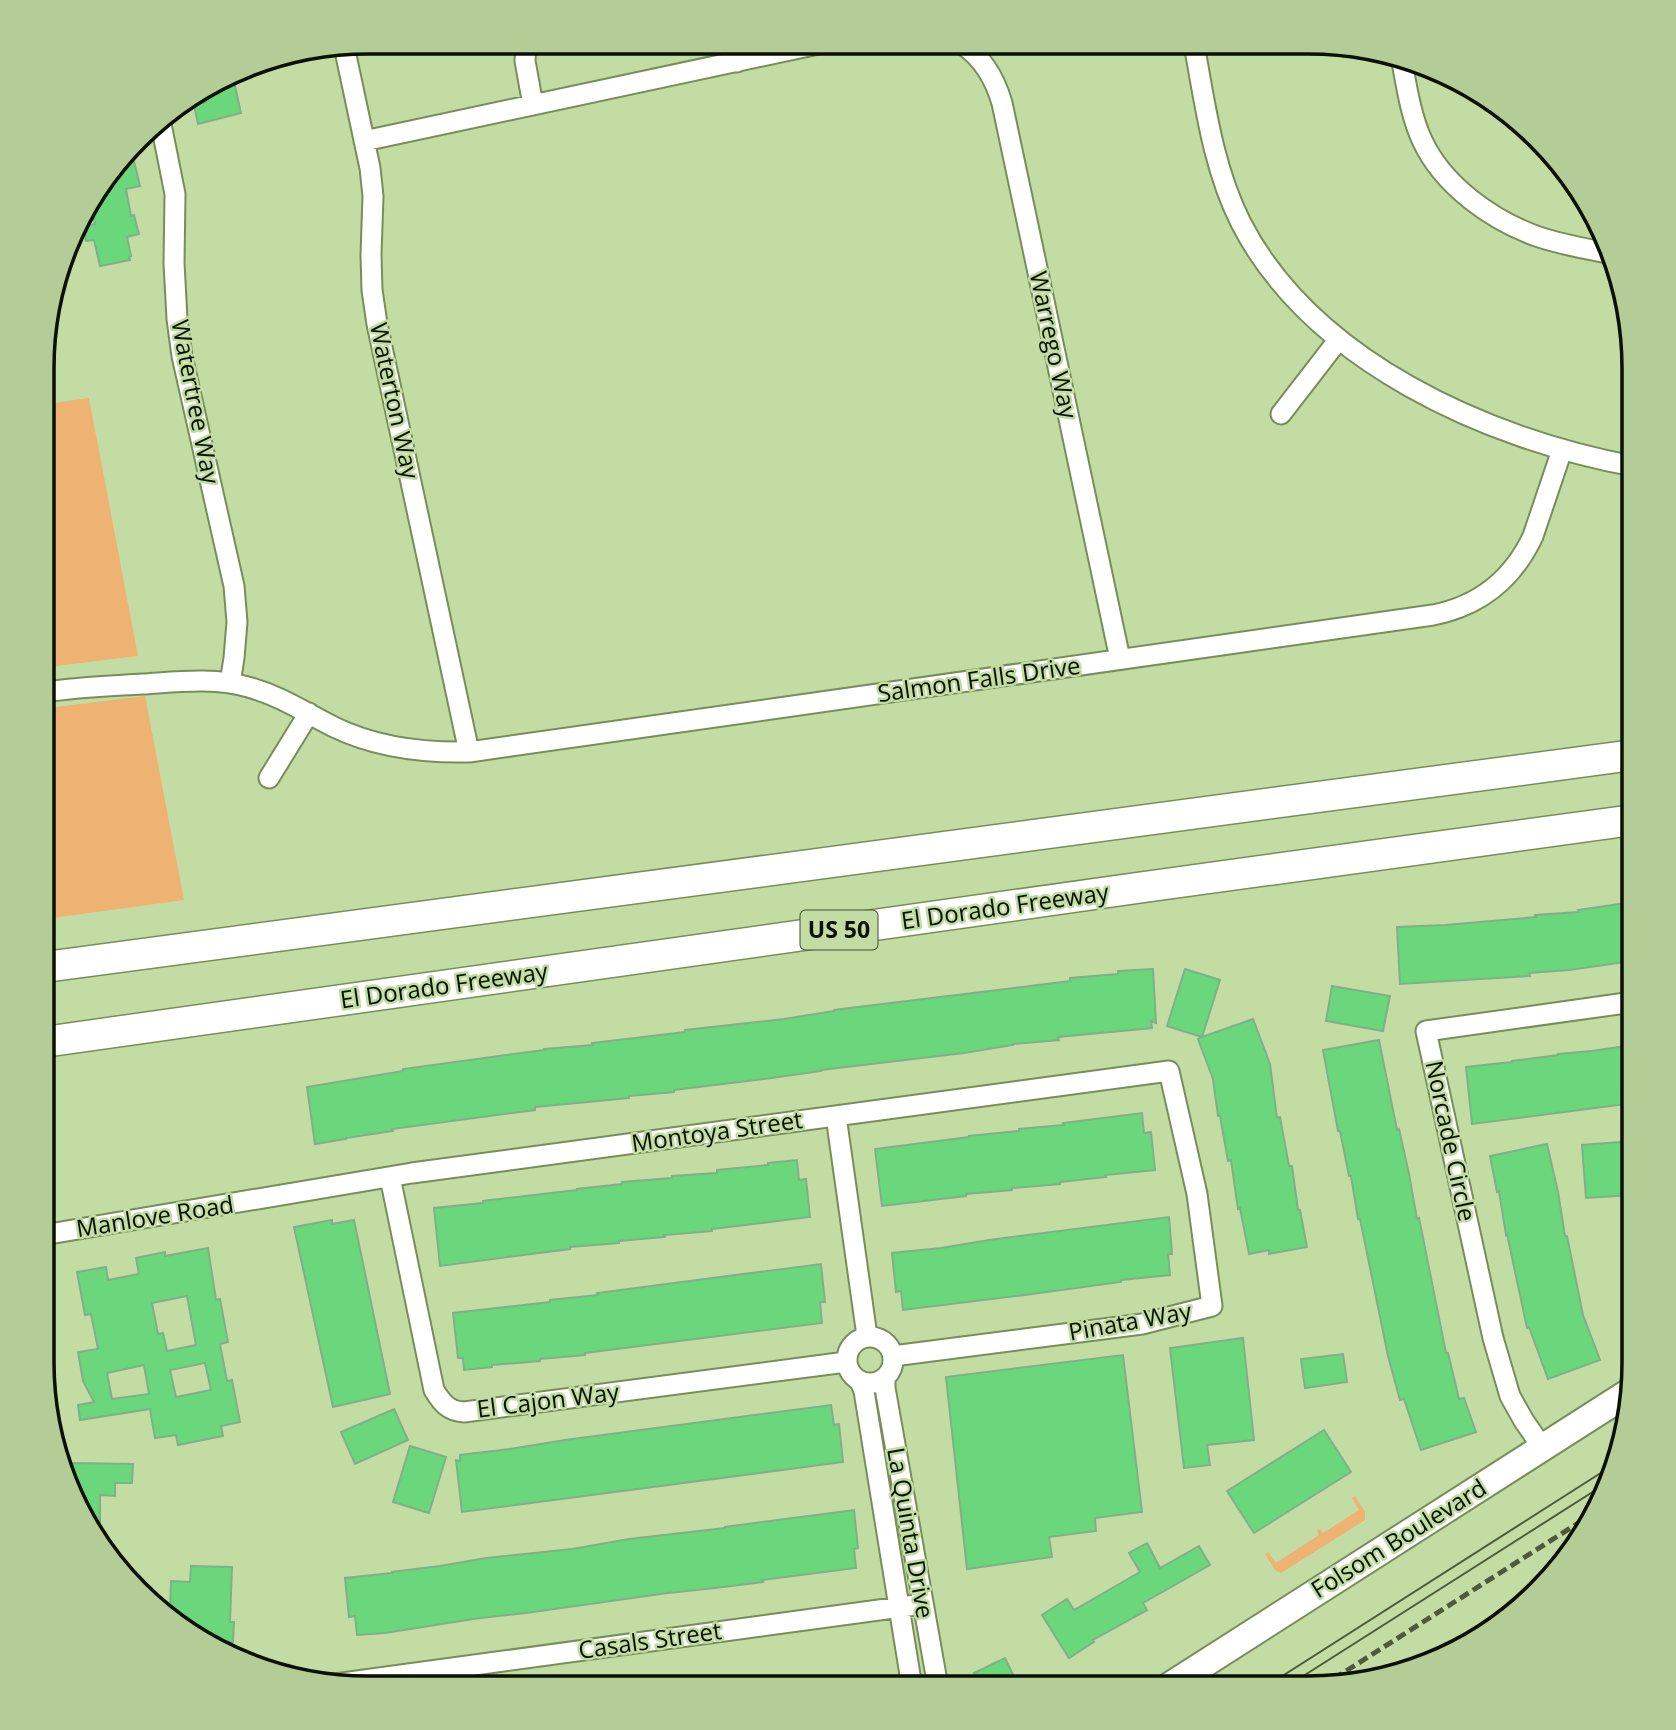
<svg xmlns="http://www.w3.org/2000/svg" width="1676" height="1730" viewBox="0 0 1676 1730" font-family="'Open Sans',sans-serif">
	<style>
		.green { fill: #eeb273 }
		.building { fill: #6ad77c; stroke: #80b085; stroke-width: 2; fill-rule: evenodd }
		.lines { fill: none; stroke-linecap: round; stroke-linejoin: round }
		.minor-casing { stroke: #778e59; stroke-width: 23 }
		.major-casing { stroke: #778e59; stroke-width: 30 }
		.highway-casing { stroke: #778e59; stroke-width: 33 }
		.minor { stroke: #fff; stroke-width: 19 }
		.major { stroke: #fff; stroke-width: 26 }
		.highway { stroke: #fff; stroke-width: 30 }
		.tram { stroke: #4d5b3b; stroke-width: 2 }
		.rail { stroke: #4d5b3b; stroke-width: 5; stroke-dasharray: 10 5; stroke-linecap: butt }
		.labels { text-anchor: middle; stroke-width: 5; stroke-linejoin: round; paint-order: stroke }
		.shield { fill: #c3dca3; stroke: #414e31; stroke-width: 2 }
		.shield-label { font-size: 23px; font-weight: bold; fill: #091100 }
		.street-label { font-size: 24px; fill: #091100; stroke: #c3dca3 }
		.rim { fill: none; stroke: #091100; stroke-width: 3.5 }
	</style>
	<rect width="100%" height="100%" fill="#c3dca3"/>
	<path class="green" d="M89,398L138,656L48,667L53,403Z
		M145,696L184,900L45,919L48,708Z
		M1355,1496L1365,1512V1520L1281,1573L1275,1570L1265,1554L1268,1552L1276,1563L1319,1535L1317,1530L1320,1529L1323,1533L1359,1510L1352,1498Z"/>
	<path class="building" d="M233,77L241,113L198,124L194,105L206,102L204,93Z
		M131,149L140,186L126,189L131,216L134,215L139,234L127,237L131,256L129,257L130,260L100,266L94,240L86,241L83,227L95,224L89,200Z
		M1633,902V961L1569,970L1529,973L1530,976L1400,984L1397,927L1445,925L1536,917L1535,915L1579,912L1578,910Z
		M1153,969L1156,1023L1151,1021L1152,1028L1058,1037L1059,1040L1013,1044V1045L964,1053L821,1070V1071L772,1078L674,1090V1092L629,1096V1098L535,1107V1110L392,1129L393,1131L346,1138V1139L315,1144L307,1087L403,1071V1069L544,1050V1049L593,1045L592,1043L685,1032V1030L784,1019L834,1011V1010L1070,981V978L1118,974V971Z
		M1185,969L1220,980L1202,1037L1253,1019L1270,1064L1277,1118L1280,1117L1289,1166H1292L1298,1210H1300L1307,1247L1269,1254V1250L1249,1254L1240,1208L1238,1209L1231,1160L1228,1161L1220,1116H1218L1213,1079L1198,1039L1202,1037L1167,1026Z
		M1332,986L1390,996L1383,1031L1326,1021Z
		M1379,1040L1397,1130L1399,1129L1409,1174L1417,1219L1419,1218L1446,1353H1448L1459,1399L1464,1398L1476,1432L1421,1450L1404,1399L1400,1400L1388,1356L1360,1219H1358L1351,1176H1349L1340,1131H1338L1323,1050Z
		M1633,1045V1103L1472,1124L1466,1067L1512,1062V1061L1558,1055V1054L1592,1051Z
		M1142,1113L1144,1133L1151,1132L1155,1170L1105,1175L1106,1177L1060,1182V1184L1012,1188V1190L966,1194V1196L882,1206L875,1149L969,1137V1136L1019,1131V1129L1064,1125L1063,1123Z
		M1633,1141V1195L1586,1198L1582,1145Z
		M1547,1144L1558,1192L1565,1236H1567L1583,1315L1600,1360L1548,1379L1529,1327L1527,1328L1507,1234L1506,1235L1499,1191L1497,1192L1490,1156Z
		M797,1160L799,1180L806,1179L810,1217L712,1229V1231L664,1235L665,1237L619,1241V1243L570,1247V1249L440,1266L434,1208L483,1203V1201L577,1190V1189L622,1184V1182L672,1178V1176L717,1173V1170L768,1165V1163Z
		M1169,1217L1172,1254H1168L1170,1275L1121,1280V1282L1025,1295L903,1310L901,1291L896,1292L892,1253L941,1248L989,1240Z
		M332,1220V1224L354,1220L390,1394L333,1407L294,1227Z
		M208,1248L216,1300L220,1299L228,1342L220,1344L227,1381L232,1380L240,1422L221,1426L223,1436L178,1445L176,1435L155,1438L150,1409L80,1420L78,1405L94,1402L83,1381L78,1352L98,1349L91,1314L85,1315L77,1272L106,1267L108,1280L139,1274L136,1258L165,1252V1256ZM187,1296L196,1345L167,1351L163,1333L158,1334L152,1303ZM205,1363L211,1390L176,1397L170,1370ZM144,1365L149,1394L112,1399L107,1373Z
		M821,1264L825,1302H820L822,1323L585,1353V1355L540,1359V1361L492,1365V1367L464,1370L463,1358H458L453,1313L550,1302V1300L598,1295L597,1293Z
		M1243,1338L1254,1440L1207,1445L1210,1465L1184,1468L1170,1348Z
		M1343,1354L1347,1382L1305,1388L1301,1359Z
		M1123,1355L1142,1512L1095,1518L1096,1531L1049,1537L1052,1557L967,1569L946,1377Z
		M831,1405L834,1425L839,1424L843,1462L462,1512L456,1460L460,1461V1455L510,1449L565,1440Z
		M394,1409L408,1440L355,1464L341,1432Z
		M1324,1430L1351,1472L1254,1533L1227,1491Z
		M410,1446L446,1457L429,1513L393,1502Z
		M71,1463L133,1464L132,1483H115V1496L100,1495V1546L70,1489Z
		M854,1510L858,1548L854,1549L856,1568L762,1580L763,1582L715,1588L668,1593L526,1613L480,1618L385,1633L357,1635L355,1616L349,1617L345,1578L392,1573V1572L440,1566L486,1558L572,1549L629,1539L725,1528V1527L770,1521Z
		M1147,1543L1160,1568L1199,1546L1210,1565L1143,1603L1147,1610L1093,1640L1094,1642L1069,1658L1042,1615L1067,1599L1074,1610L1140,1572L1129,1553Z
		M191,1566L232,1567L230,1622H234L233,1642H216V1648L205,1645L170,1612L171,1581L190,1582Z
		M1005,1658L1019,1687H981L974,1673Z"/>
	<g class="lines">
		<g class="minor-casing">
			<path id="minor" d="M526,42L525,61L533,105
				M734,43L737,62
				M962,44C983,58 995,79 1002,103L1120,659
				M1194,44C1205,104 1213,168 1241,223C1312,361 1487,439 1633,466
				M344,46L370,168L373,196L371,255L372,290L377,324L469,752
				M1402,62C1407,89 1411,116 1422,140C1443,186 1493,221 1539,237C1563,245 1588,249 1612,254
				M160,119L175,194L174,263L177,319L182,356L234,586L237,622L234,658L230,683
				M364,141L823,43
				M1281,414L1339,339
				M46,692C78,687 110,686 142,684C176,682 214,677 248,687C281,696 304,712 334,727C377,748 423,753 469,752L1433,615C1479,606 1513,579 1533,536L1562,450
				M269,778L309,713
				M836,1116L867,1336
				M390,1177L434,1390C442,1403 448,1411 464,1412L846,1362
				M43,1235L412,1173L1169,1071L1197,1194L1212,1306L1142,1324L893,1356
				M847 1360a23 23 0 1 1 46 0a23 23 0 1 1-46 0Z
				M885,1378V1388L938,1687
				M860,1381L864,1391L912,1687
				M1542,1447L1524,1421L1510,1396L1493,1338L1426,1031L1633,1002
				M335,1684L923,1604"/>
		</g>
		<g class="major-casing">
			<path id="major" d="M1168,1687L1631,1391"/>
		</g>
		<g class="highway-casing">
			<path id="highway" d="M45,967L1633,755
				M44,1042L1144,887L1633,820"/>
		</g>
		<use href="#minor" class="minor"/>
		<use href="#major" class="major"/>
		<use href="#highway" class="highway"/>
		<path class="tram" d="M1265,1687L1607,1469
			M1286,1687L1602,1486"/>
		<path class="rail" d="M1321,1687L1594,1513"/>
	</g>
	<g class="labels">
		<rect class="shield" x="800.5" y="910.5" width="77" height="39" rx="5"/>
		<g class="shield-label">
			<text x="839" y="938">US 50</text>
		</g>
		<g class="street-label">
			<text transform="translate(1053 345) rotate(78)" y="8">Warrego Way</text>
			<text transform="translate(394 401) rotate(78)" y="8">Waterton Way</text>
			<text transform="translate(195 402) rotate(79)" y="8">Watertree Way</text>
			<text transform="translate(979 680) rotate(-8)" y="8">Salmon Falls Drive</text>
			<text transform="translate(1005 907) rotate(-8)" y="8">El Dorado Freeway</text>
			<text transform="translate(444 986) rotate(-8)" y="8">El Dorado Freeway</text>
			<text transform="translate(717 1132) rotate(-8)" y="8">Montoya Street</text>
			<text transform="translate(1450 1141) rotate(78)" y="8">Norcade Circle</text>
			<text transform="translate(155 1217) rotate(-9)" y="8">Manlove Road</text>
			<text transform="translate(1130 1322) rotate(-10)" y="8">Pinata Way</text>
			<text transform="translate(548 1401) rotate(-7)" y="8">El Cajon Way</text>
			<text transform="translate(910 1533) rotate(80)" y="8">La Quinta Drive</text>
			<text transform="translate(1399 1539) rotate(-32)" y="8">Folsom Boulevard</text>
			<text transform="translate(650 1641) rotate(-8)" y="8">Casals Street</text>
		</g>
	</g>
	<path d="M0 0H1676V1730H0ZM368 54H1308A314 314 0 0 1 1622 368V1362A314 314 0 0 1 1308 1676H368A314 314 0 0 1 54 1362V368A314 314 0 0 1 368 54Z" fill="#b4cc96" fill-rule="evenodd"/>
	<path class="rim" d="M368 54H1308A314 314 0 0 1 1622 368V1362A314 314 0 0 1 1308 1676H368A314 314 0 0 1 54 1362V368A314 314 0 0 1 368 54Z"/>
</svg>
